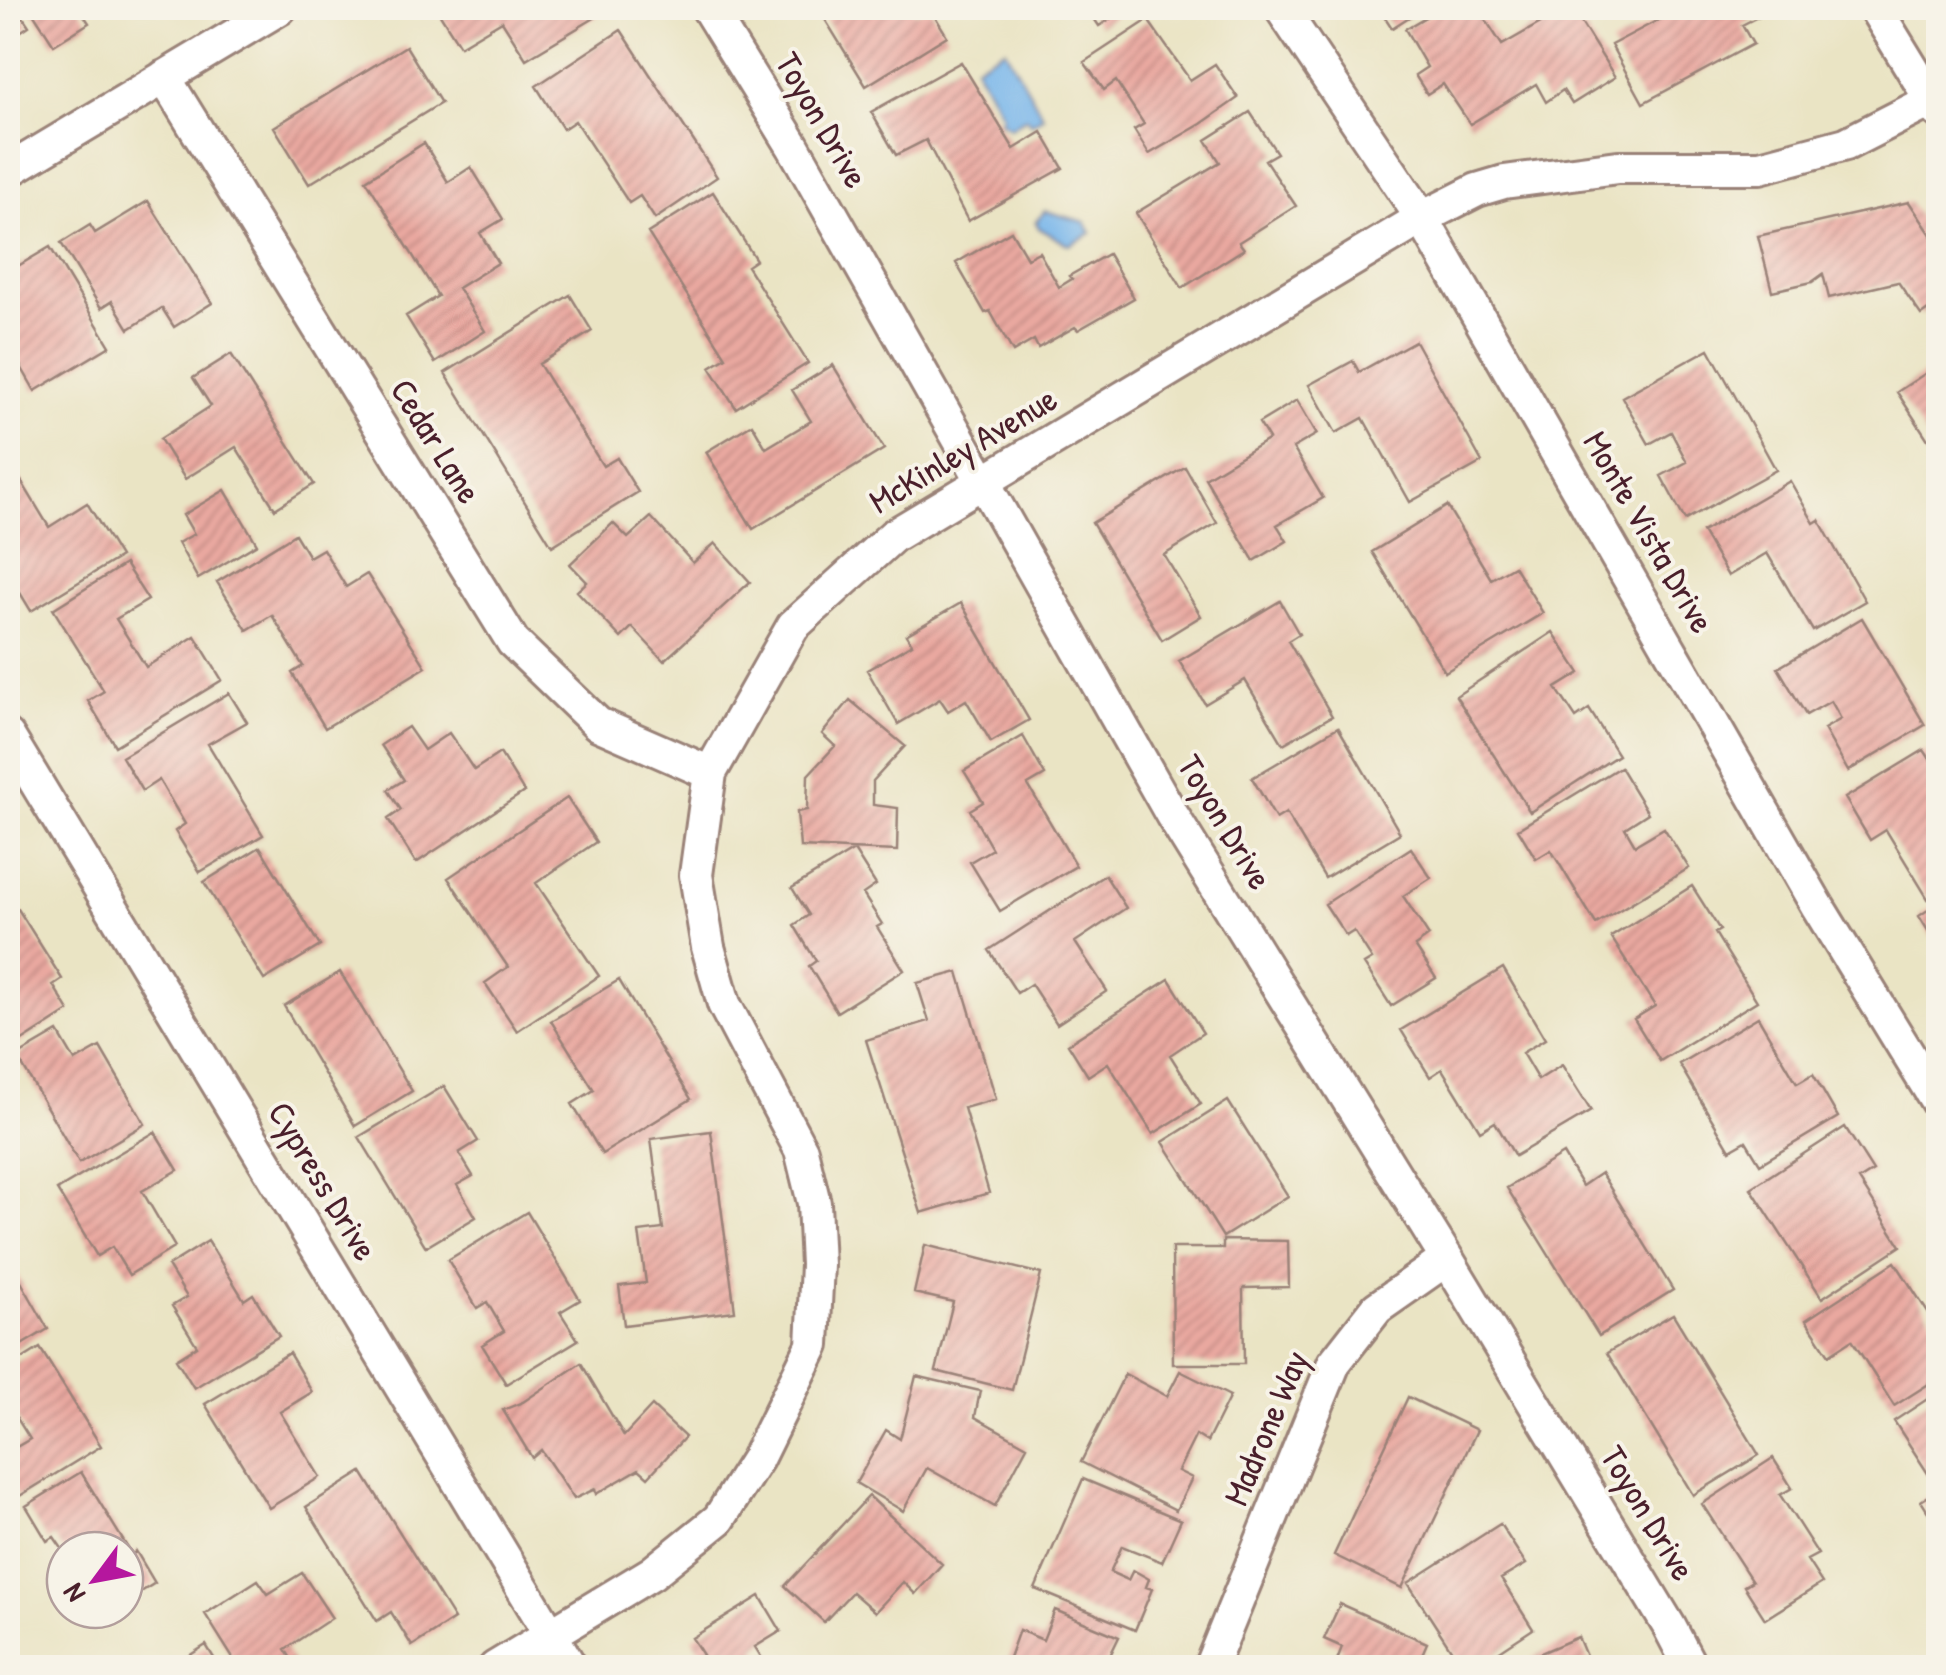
<svg xmlns="http://www.w3.org/2000/svg" width="1946" height="1675" viewBox="0 0 1946 1675" font-family="'Patrick Hand',sans-serif">
	<style>
		.water { fill: #77b5ea; stroke: #606a8a; stroke-width: 2.5 }
		.building { fill: url(#building-hatch) }
		.lines { fill: none; stroke-linecap: round; stroke-linejoin: round }
		.minor-casing { stroke: #9a8278; stroke-width: 38 }
		.minor { stroke: #fff; stroke-width: 32 }
		.labels { text-anchor: middle; stroke-width: 8; stroke-linejoin: round; paint-order: stroke }
		.street-label { font-size: 35px; fill: #4a1f2b; stroke: #f7f3e8 }
	</style>
	<defs>
		<pattern id="building-hatch" width="6" height="6" patternUnits="userSpaceOnUse" patternTransform="scale(2.5)"><rect width="6" height="6" fill="#eaa9a0"/><path d="M-1 1l2-2M0 6l6-6M5 7l2-2" fill="none" stroke="#c08983"/></pattern>
	</defs>
	<rect width="100%" height="100%" fill="#f7f3e8"/>
	<filter id="ink" filterUnits="userSpaceOnUse"><feTurbulence type="fractalNoise" baseFrequency=".01" numOctaves="2"/><feDisplacementMap in="SourceGraphic" scale="20" xChannelSelector="R" yChannelSelector="G"/><feConvolveMatrix kernelMatrix="1 2 1 2 8 2 1 2 1" color-interpolation-filters="sRGB"/></filter>
	<filter id="wash" filterUnits="userSpaceOnUse"><feTurbulence type="fractalNoise" baseFrequency=".0048" numOctaves="4" result="noise"/><feDisplacementMap in="SourceGraphic" scale="40" xChannelSelector="R" yChannelSelector="G"/><feGaussianBlur stdDeviation="2.25" result="paint"/><feColorMatrix in="noise" values="0 0 0 0 0 0 0 0 0 0 0 0 0 0 0 0 0 1.4 0 .05"/><feComposite in="paint" operator="in"/></filter>
	<g filter="url(#wash)">
		<rect width="100%" height="100%" fill="#eae4c4"/>
		<path class="water" d="M1005,49L1043,116L1031,124L1026,118L1010,128L1000,121L1002,115L975,66Z
			M1045,211L1085,222L1091,233L1069,245L1039,228L1036,222Z"/>
		<g id="blocks">
			<path class="building" d="M8,8H17L29,26L8,40Z
				M30,8H79L89,23L54,45Z
				M436,8H611L526,59L502,21L460,46Z
				M818,8H912L915,13L930,8L947,36L866,86Z
				M1087,8H1127L1099,26Z
				M1379,8H1423L1392,28Z
				M1441,8H1478L1502,45L1567,8H1572L1615,77L1572,104L1563,90L1546,102L1536,84L1470,124L1443,84L1427,94L1415,75L1427,67L1405,29Z
				M1681,8H1775L1742,25L1753,44L1643,103L1611,45Z
				M1148,20L1190,80L1215,64L1238,98L1201,124L1149,154L1134,130L1144,124L1116,81L1104,90L1084,62Z
				M621,30L717,177L655,219L640,196L629,203L575,121L563,129L536,86Z
				M406,46L441,103L309,184L274,127Z
				M961,62L1014,149L1042,132L1063,168L968,221L926,140L896,155L871,112Z
				M1250,112L1277,153L1265,160L1296,206L1239,242L1244,249L1182,288L1136,213L1220,162L1206,140Z
				M424,143L448,182L471,167L503,219L480,233L498,263L458,288L485,331L435,363L406,316L438,296L366,180Z
				M713,192L756,260L747,266L808,363L736,408L710,367L726,357L648,233Z
				M148,201L212,303L174,327L162,308L129,329L112,301L101,308L61,243L90,225L95,233Z
				M1909,202L1938,245V303L1921,315L1898,282L1829,298L1823,274L1812,282L1772,291L1758,236Z
				M1011,231L1027,258L1039,252L1059,287L1072,279L1069,276L1108,254L1134,298L1078,330L1075,327L1038,348L1034,340L1013,352L990,311L985,313L956,263Z
				M50,247L110,346L35,391L20,365L8,373V272Z
				M570,295L592,331L539,364L603,466L617,458L638,492L552,546L445,373Z
				M1415,341L1482,462L1410,502L1363,418L1336,433L1309,385L1353,361L1359,372Z
				M1709,349L1776,470L1685,520L1661,476L1687,462L1671,432L1649,444L1622,397Z
				M231,354L314,484L275,509L236,447L185,479L160,439L211,406L193,378Z
				M833,365L884,449L753,529L706,452L752,424L766,448L811,421L792,390Z
				M1938,365V455L1897,392Z
				M1297,400L1317,434L1293,448L1323,498L1277,525L1287,541L1254,561L1205,478L1269,439L1259,423Z
				M1185,467L1217,523L1164,555L1201,616L1162,640L1092,523Z
				M17,474L49,527L87,503L120,557L31,611L8,573L14,569L8,558V480Z
				M1790,481L1814,523L1819,520L1865,601L1813,631L1767,553L1728,576L1702,532Z
				M225,490L257,544L198,579L178,543L194,534L183,515Z
				M1447,506L1491,579L1514,566L1543,613L1445,672L1372,552Z
				M651,517L693,563L715,543L750,582L664,661L632,627L621,638L577,591L587,582L570,564L613,523L628,538Z
				M295,534L309,557L323,549L346,587L367,574L426,667L325,728L292,673L303,666L272,615L247,630L217,582Z
				M125,564L148,600L116,619L146,667L195,636L222,680L115,746L88,701L104,691L53,609Z
				M1280,601L1299,634L1288,641L1332,716L1283,744L1245,680L1205,704L1179,661Z
				M961,603L1029,720L991,742L966,700L948,711L940,699L898,724L867,670L912,644L906,635Z
				M1862,618L1925,725L1848,771L1824,729L1841,719L1831,701L1806,715L1778,668Z
				M1553,632L1580,673L1556,688L1576,718L1589,709L1618,755L1530,812L1456,696Z
				M229,693L247,722L208,744L263,835L200,872L175,831L185,824L159,780L142,791L122,757Z
				M850,700L905,746L873,781V805L898,808L897,851L800,847L797,812L807,810L808,775L835,746L822,734Z
				M408,727L424,750L449,733L474,770L500,753L524,792L416,863L388,819L401,810L388,790L404,780L381,745Z
				M1338,727L1400,833L1325,878L1286,813L1276,819L1252,778Z
				M1023,736L1045,775L1028,785L1076,866L1000,911L970,862L992,849L970,810L983,802L964,771Z
				M1924,750L1938,771V892L1928,899L1886,830L1870,840L1845,798Z
				M1620,767L1648,813L1625,828L1635,845L1664,828L1689,868L1596,924L1551,850L1536,859L1518,829Z
				M567,798L596,842L536,883L599,976L517,1031L485,983L508,967L448,878Z
				M260,847L320,946L264,980L204,882Z
				M1411,848L1431,878L1403,896L1429,936L1415,946L1436,978L1391,1006L1364,964L1372,959L1354,931L1346,936L1325,904Z
				M854,850L876,885L863,894L882,924L877,927L904,970L837,1012L809,966L816,961L794,925L809,915L792,888Z
				M1105,875L1126,908L1075,942L1107,991L1057,1024L1031,984L1017,993L989,950Z
				M1692,886L1720,930L1715,933L1757,1001L1660,1061L1634,1019L1655,1006L1611,937Z
				M1938,903V947L1919,916Z
				M18,909L62,979L53,985L69,1011L8,1050V916Z
				M1503,968L1545,1039L1522,1053L1538,1080L1562,1065L1591,1111L1515,1156L1495,1122L1480,1131L1442,1069L1430,1077L1401,1030Z
				M340,972L412,1091L355,1126L284,1006Z
				M958,972L996,1099L964,1108L989,1193L921,1213L866,1040L929,1021L917,983Z
				M1169,979L1203,1033L1170,1055L1201,1104L1153,1134L1108,1063L1088,1076L1068,1044Z
				M619,980L691,1099L602,1154L572,1104L594,1090L551,1021Z
				M1758,1017L1797,1083L1813,1074L1838,1117L1760,1164L1746,1141L1730,1150L1679,1064Z
				M58,1032L75,1061L100,1047L145,1124L79,1163L17,1056Z
				M444,1086L478,1141L459,1153L473,1176L457,1185L476,1217L426,1247L359,1137Z
				M1228,1101L1288,1196L1223,1237L1163,1142Z
				M1845,1127L1873,1171L1859,1180L1901,1246L1822,1298L1751,1188Z
				M711,1131L735,1311L624,1325L619,1286L646,1283L639,1232L663,1229L651,1139Z
				M155,1132L178,1170L142,1191L175,1247L129,1275L112,1247L97,1256L57,1190Z
				M1563,1154L1582,1186L1601,1173L1673,1290L1599,1336L1507,1188Z
				M527,1212L580,1300L560,1312L578,1340L506,1384L482,1345L504,1331L487,1302L477,1308L448,1260Z
				M1223,1240L1288,1241L1289,1287L1243,1288L1244,1364H1173L1172,1248H1223Z
				M208,1241L244,1300L253,1294L279,1336L194,1388L176,1359L197,1346L172,1306L187,1297L168,1266Z
				M925,1245L1041,1274L1012,1390L936,1371L953,1302L914,1293Z
				M8,1259L48,1329L8,1353Z
				M1895,1262L1934,1322L1938,1319V1378L1894,1406L1852,1340L1829,1355L1806,1320Z
				M1673,1314L1759,1455L1693,1495L1607,1353Z
				M40,1348L101,1446L18,1497L8,1478V1452L30,1439L8,1404V1368Z
				M289,1353L312,1392L280,1412L320,1477L269,1508L205,1404Z
				M581,1363L624,1436L652,1406L685,1437L648,1477L639,1469L596,1494L595,1489L574,1499L541,1450L532,1458L503,1410L523,1402Z
				M1180,1371L1230,1396L1207,1442L1196,1435L1178,1471L1192,1478L1176,1510L1081,1462L1125,1374L1167,1396Z
				M916,1376L980,1391L975,1417L1027,1446L995,1506L927,1468L903,1511L856,1483L886,1430L900,1439Z
				M1938,1392V1489L1894,1421Z
				M1408,1397L1477,1430L1402,1588L1334,1555Z
				M1773,1458L1792,1488L1780,1495L1818,1554L1807,1560L1822,1583L1765,1619L1744,1586L1752,1581L1702,1504Z
				M81,1472L132,1555L136,1551L155,1583L125,1602V1550H63L54,1537L47,1541L26,1506Z
				M362,1472L454,1619L412,1646L391,1612L377,1621L306,1507Z
				M1083,1479L1181,1520L1162,1562L1122,1546L1110,1572L1128,1580L1133,1570L1149,1579L1146,1587L1152,1589L1135,1630L1035,1589Z
				M1938,1490V1528L1921,1501Z
				M869,1496L942,1564L915,1594L903,1582L875,1612L852,1592L824,1622L785,1586Z
				M1500,1524L1526,1564L1501,1579L1533,1629L1474,1668H1463L1408,1583Z
				M302,1573L332,1618L285,1649L297,1668H239L205,1614L258,1580L268,1594Z
				M760,1596L781,1631L755,1647L768,1668H683L703,1655L692,1638Z
				M1340,1604L1427,1643L1416,1668H1334L1342,1647L1324,1639Z
				M1055,1610L1119,1637L1104,1668H983L987,1658L1006,1666L1019,1630L1043,1640Z
				M1578,1637L1591,1668H1539L1534,1656Z
				M206,1645L220,1668H170Z"/>
		</g>
	</g>
	<g filter="url(#ink)">
		<use href="#blocks" fill-opacity="0" stroke="#9a8278" stroke-width="2.5"/>
		<g class="lines">
			<g class="minor-casing">
				<path id="minor" d="M708,8L793,146L1172,815L1447,1259L1669,1626L1691,1668
					M1281,8L1422,218L1818,907L1938,1103
					M1875,8L1938,111
					M164,77L513,642L598,724L710,773
					M8,171L280,8
					M8,736L571,1668
					M495,1668L652,1573L719,1519L757,1459L813,1345L817,1265L814,1203L801,1150L724,1004L708,947L696,875L710,773L793,626L893,536L1422,218L1477,190L1504,182L1618,167H1760L1846,144L1938,97
					M1210,1668L1334,1363L1377,1308L1447,1259"/>
			</g>
			<use href="#minor" class="minor"/>
		</g>
	</g>
	<g class="labels">
		<g class="street-label">
			<text transform="translate(822 120) rotate(60)" y="12">Toyon Drive</text>
			<text transform="translate(436 441) rotate(58)" y="12">Cedar Lane</text>
			<text transform="translate(963 450) rotate(-31)" y="12">McKinley Avenue</text>
			<text transform="translate(1649 532) rotate(60)" y="12">Monte Vista Drive</text>
			<text transform="translate(1225 822) rotate(59)" y="12">Toyon Drive</text>
			<text transform="translate(323 1181) rotate(59)" y="12">Cypress Drive</text>
			<text transform="translate(1266 1428) rotate(-67)" y="12">Madrone Way</text>
			<text transform="translate(1648 1513) rotate(59)" y="12">Toyon Drive</text>
		</g>
	</g>
	<rect width="1946" height="1675" fill="none" stroke="#f7f3e8" stroke-width="40"/>
	<g transform="translate(95 1580) rotate(238)"><circle r="48" fill="#f7f3e8" stroke="#b29e9c" stroke-width="2.5"/>
	<path d="M0-8L18 38L0 25L-18 38Z" fill="#b5179e"/>
	<text y="-15" font-size="28" font-weight="bold" text-anchor="middle" fill="#4a1f2b">N</text>
	</g>
</svg>
